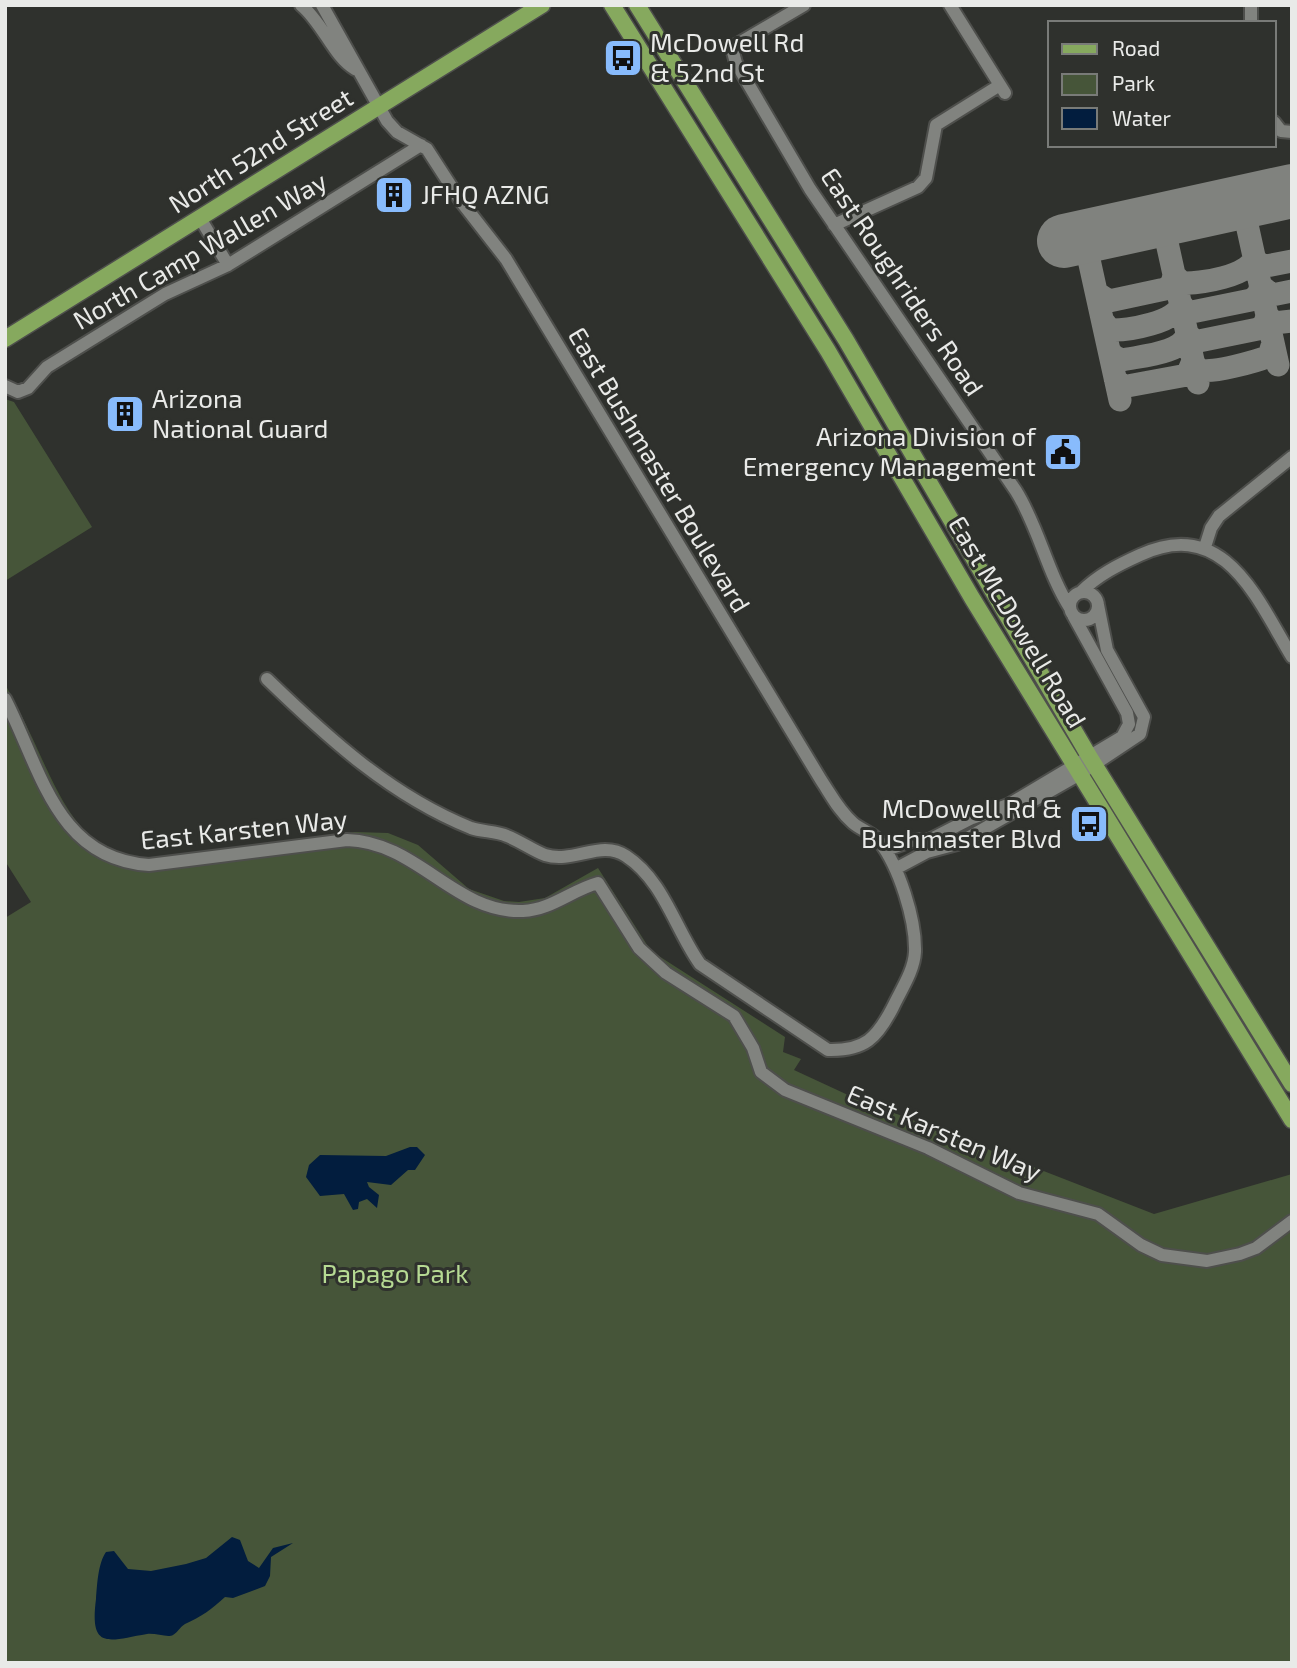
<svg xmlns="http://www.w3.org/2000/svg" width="1297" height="1668" viewBox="0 0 1297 1668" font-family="'Exo 2',sans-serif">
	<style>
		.green { fill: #465539 }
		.water { fill: #021d3e }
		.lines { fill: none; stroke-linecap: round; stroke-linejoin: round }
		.taxiway { stroke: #80827e; stroke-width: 23 }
		.runway { stroke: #80827e; stroke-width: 54 }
		.minor-casing { stroke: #4e4f4c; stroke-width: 16 }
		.major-casing { stroke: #4e4f4c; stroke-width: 19 }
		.minor { stroke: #81837f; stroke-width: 12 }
		.major { stroke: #86a95e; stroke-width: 16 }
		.labels { text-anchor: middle; stroke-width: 6; stroke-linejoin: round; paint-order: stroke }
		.poi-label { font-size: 26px; fill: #e9eae8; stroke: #2f312d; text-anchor: start }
		.street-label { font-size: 26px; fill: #e9eae8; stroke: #2f312d }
		.park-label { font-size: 26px; fill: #b6da93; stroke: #2f312d }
	</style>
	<rect width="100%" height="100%" fill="#2f312d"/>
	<path class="green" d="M5,399L14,402L92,527L5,581Z
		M5,684C18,708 30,732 41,757C64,806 88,860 152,858L355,832L388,833L418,845L469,889L504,901L519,902L545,898L598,868L651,951L785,1037L783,1052L801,1059L794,1070L848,1095L1154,1214L1292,1174V1663H5V918L31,902L5,861Z"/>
	<path class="water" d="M410,1147H417L425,1155L415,1170H408L391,1185L367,1182L369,1187L379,1195L377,1208L367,1199L359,1202L358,1209L353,1210L344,1194L320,1196L306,1177L309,1165L320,1155L386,1156Z
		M232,1537L240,1540L248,1561L259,1568L273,1548L293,1543L271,1557L270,1576L265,1586L233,1598L225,1597C212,1609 201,1617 185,1624C180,1627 178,1632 173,1635C168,1638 156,1633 147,1634C110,1640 89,1652 96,1599C97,1586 98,1563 106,1552L114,1551L128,1569L151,1571L186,1564L206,1558Z"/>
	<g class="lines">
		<path class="taxiway" d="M1242,202L1278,365
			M1162,220L1198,383
			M1084,237L1120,400
			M1254,257L1258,263L1266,266L1292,261
			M1174,275L1182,283C1199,284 1251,276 1254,257
			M1261,286L1272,295L1292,291
			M1097,293L1109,301L1165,289L1172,284L1174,275
			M1181,304L1187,312H1192L1251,300L1258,295L1261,286
			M1103,321L1110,330C1127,331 1178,322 1181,304
			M1109,350L1113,356L1122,360C1140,356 1184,354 1187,333L1194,341H1199L1258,329L1265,324L1267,315L1274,323L1292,321
			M1193,361C1195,365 1196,368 1201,370C1210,374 1258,361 1269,356L1273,343
			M1115,378L1122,387L1187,375L1193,361"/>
		<path class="runway" d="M1064,241L1292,191"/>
		<g class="minor-casing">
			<path id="minor" d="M301,5C323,23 333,56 355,69
				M804,5L736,45L733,52L736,63L810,189L1016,491C1039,528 1047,572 1070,608
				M950,5L1005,93
				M1251,23V5
				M1274,122L1281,131L1292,132
				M200,218L228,265
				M834,225L918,187L926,178L936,125L1000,85
				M5,386L18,392L28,388L47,367L165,294L228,265L421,145
				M1205,547L1211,528L1219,516L1292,457
				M1081,592C1098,575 1118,565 1140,555C1224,516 1256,597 1292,657
				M1070 606a14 14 0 1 1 28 0a14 14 0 1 1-28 0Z
				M267,679C328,738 391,796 471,828C482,832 496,831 507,836C520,841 532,850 545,855C574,864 601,839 626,856C664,881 675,929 700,964L828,1050C865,1051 877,1038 893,1007C901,990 914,971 915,952C916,920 899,866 879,841C873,833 861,830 853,823C839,811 831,795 821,780L506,259L460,200L427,149L397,132L387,121L322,5
				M5,699C41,769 56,859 149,865L347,840C418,842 455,914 523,911C551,910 572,890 598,883L639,948L666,973L734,1016L753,1048L761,1072L785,1090L928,1148L1019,1193L1098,1214L1141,1245L1162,1255L1207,1261L1240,1254L1256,1248L1292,1221
				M886,850L914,840H929L972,818L1008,805L1122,737L1129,724L1127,713L1073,615
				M897,868L927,852L957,844L1080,774L1140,734L1144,717L1107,650L1098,605"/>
		</g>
		<g class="major-casing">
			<path id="major" d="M612,5L828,351L972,598L1292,1120
				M637,5L846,340L1089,756L1292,1084
				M5,339L542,5"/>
		</g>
		<use href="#minor" class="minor"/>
		<use href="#major" class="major"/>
	</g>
	<defs>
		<g id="bus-square" transform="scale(2.0125)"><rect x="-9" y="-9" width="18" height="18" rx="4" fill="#88bbfc" stroke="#2f312d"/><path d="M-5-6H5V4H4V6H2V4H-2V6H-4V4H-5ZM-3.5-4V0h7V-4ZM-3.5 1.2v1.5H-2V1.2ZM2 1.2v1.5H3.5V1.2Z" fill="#111"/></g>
		<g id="building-square" transform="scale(2.0125)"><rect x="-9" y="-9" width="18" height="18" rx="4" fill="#88bbfc" stroke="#2f312d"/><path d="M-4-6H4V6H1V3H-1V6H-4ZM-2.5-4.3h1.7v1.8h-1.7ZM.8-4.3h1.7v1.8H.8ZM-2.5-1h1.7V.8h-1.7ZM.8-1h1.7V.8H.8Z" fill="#111"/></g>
		<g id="civic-square" transform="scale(2.0125)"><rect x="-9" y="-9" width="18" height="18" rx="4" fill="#88bbfc" stroke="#2f312d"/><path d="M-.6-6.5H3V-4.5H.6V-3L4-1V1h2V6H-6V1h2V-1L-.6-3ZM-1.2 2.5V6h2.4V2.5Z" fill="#111"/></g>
	</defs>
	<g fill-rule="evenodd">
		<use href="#bus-square" x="623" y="58"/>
		<use href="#building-square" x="394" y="195"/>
		<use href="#building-square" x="125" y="414"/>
		<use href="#civic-square" x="1063" y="452"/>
		<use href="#bus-square" x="1089" y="824"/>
	</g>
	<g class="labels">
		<g class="poi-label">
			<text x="650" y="52">McDowell Rd<tspan x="650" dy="30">&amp; 52nd St</tspan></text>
			<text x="421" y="204">JFHQ AZNG</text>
			<text x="152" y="408">Arizona<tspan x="152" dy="30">National Guard</tspan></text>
			<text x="1036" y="446" text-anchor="end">Arizona Division of<tspan x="1036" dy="30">Emergency Management</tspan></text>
			<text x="1062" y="818" text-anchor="end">McDowell Rd &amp;<tspan x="1062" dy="30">Bushmaster Blvd</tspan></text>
		</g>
		<g class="street-label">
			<text transform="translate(261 151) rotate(-32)" y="9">North 52nd Street</text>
			<text transform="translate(200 251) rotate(-30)" y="9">North Camp Wallen Way</text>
			<text transform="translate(902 282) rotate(56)" y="9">East Roughriders Road</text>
			<text transform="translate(659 470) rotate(59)" y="9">East Bushmaster Boulevard</text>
			<text transform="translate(1017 622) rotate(59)" y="9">East McDowell Road</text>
			<text transform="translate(244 830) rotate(-6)" y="9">East Karsten Way</text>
			<text transform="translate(944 1133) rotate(23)" y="9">East Karsten Way</text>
		</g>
		<g class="park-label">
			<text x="395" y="1283">Papago Park</text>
		</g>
	</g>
	<rect width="1297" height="1668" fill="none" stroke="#e9eae8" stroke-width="14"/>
	<rect x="1048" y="21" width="228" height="126" fill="#2f312d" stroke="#797b78" stroke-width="2"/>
	<rect x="1062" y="44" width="35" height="10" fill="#86a95e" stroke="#797b78" stroke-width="2"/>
	<text x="1112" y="56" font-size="21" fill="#e9eae8">Road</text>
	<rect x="1062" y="74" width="35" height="21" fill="#465539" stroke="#797b78" stroke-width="2"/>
	<text x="1112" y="91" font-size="21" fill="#e9eae8">Park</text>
	<rect x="1062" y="108" width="35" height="21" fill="#021d3e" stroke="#797b78" stroke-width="2"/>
	<text x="1112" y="126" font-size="21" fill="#e9eae8">Water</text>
</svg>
